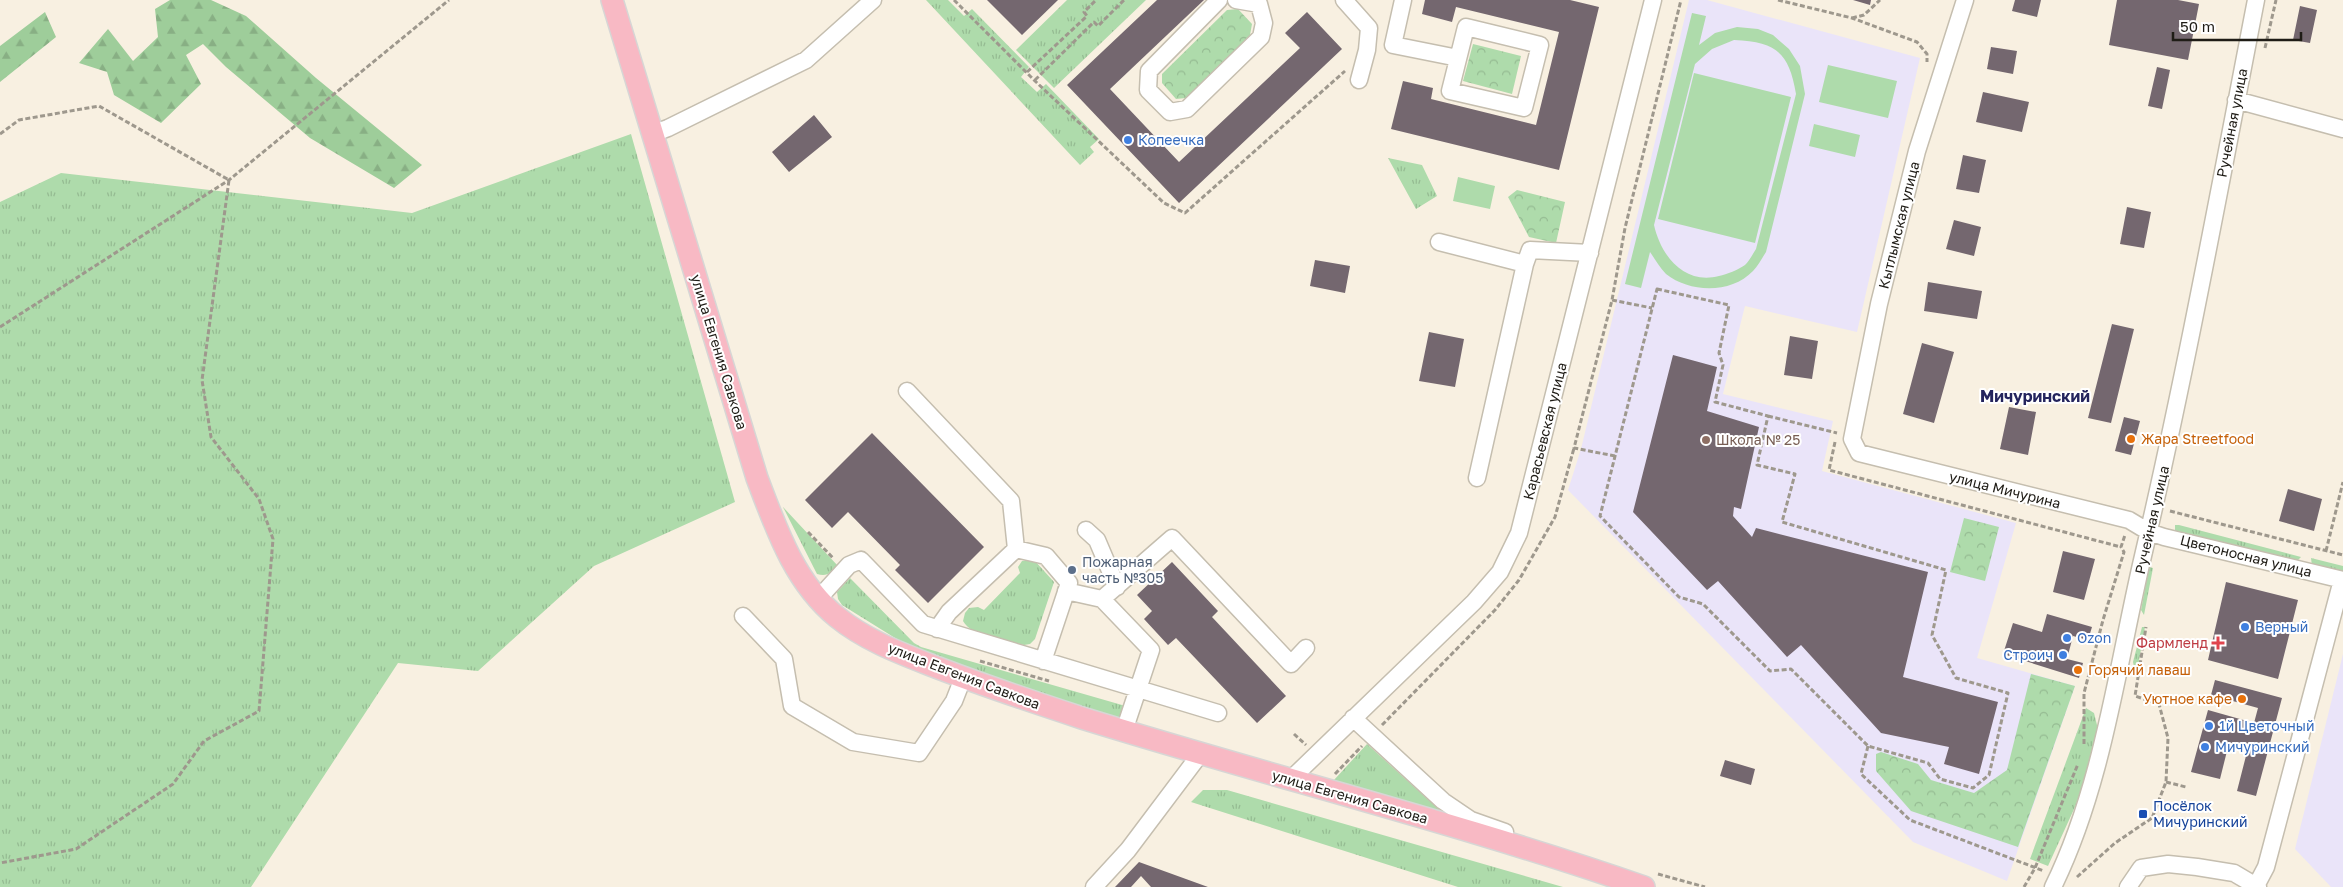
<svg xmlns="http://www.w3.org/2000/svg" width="2343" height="887" viewBox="0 0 2343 887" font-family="'Golos Text',sans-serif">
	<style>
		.education { fill: #eae4f9 }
		.grass { fill: url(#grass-tufts) }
		.forest { fill: url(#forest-firs) }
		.park { fill: url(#park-crowns) }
		.pitch { fill: #aedbab; fill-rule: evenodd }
		.building { fill: #74676f }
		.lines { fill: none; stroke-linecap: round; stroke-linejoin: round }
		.minor-casing { stroke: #c5beaf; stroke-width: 19 }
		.major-casing { stroke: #d7d6d5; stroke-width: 24 }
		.path { stroke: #9e988d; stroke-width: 3; stroke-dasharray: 5 2.5; stroke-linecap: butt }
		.minor { stroke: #fff; stroke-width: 16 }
		.major { stroke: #f8b9c4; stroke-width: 21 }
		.shop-dot { fill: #3f7fe0; stroke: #fff; stroke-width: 2 }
		.food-dot { fill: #e8710a; stroke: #fff; stroke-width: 2 }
		.education-dot { fill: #8d6e63; stroke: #fff; stroke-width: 2 }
		.service-dot { fill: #5c6f8a; stroke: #fff; stroke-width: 2 }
		.health-dot { fill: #e0444e; stroke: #fff; stroke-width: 2 }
		.transit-dot { fill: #1a4fb4; stroke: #fff; stroke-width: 2 }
		.labels { text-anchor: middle; stroke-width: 4; stroke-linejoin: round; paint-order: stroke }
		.street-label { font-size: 14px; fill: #1f1c16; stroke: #fff }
		.shop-label { font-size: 14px; fill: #366cbe; stroke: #fff; text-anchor: start }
		.food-label { font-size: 14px; fill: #c56008; stroke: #fff; text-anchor: start }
		.education-label { font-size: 14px; fill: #785e54; stroke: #fff; text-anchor: start }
		.service-label { font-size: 14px; fill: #4e5e75; stroke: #fff; text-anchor: start }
		.health-label { font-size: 14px; fill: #be3a42; stroke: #fff; text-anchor: end }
		.transit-label { font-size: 14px; fill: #164399; stroke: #fff; text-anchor: start }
		.quarter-label { font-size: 16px; font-weight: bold; fill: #24245d; stroke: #fff }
	</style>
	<defs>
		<pattern id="grass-tufts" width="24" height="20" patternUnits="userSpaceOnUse" patternTransform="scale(1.25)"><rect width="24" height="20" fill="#aedbab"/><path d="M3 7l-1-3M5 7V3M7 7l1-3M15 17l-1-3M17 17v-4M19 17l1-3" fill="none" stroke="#95bb92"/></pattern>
		<pattern id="forest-firs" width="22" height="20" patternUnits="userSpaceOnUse" patternTransform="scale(1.25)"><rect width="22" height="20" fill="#9ecd9a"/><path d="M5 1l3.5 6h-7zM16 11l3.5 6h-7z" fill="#88af84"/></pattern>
		<pattern id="park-crowns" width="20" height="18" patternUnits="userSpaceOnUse" patternTransform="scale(1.25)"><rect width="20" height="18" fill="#aedbab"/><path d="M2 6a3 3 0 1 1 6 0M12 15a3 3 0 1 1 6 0" fill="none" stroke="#95bb92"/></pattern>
	</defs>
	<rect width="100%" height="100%" fill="#f8f0e1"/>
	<path class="education" d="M1689,0H1707L1920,58L1857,332L1745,306L1723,394L1833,421L1822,471L2016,523L1977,658L2075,686L2007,881L1913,842L1568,490L1581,449Z
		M2343,654V887H2331L2295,849Z"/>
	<path class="grass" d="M926,0H948L964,16L972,9L1029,67L1021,77L1037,92L1046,84L1099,139L1090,147L1094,152L1080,165Z
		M1067,0H1146L1054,88L1016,50Z
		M631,134L735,502L594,566L478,671L398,663L251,887H0V202L61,173L412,213Z
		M1388,158L1422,165L1437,196L1416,209Z
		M783,507L838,566C831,573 827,577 817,574Z
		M2175,525H2179L2301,557L2296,562L2175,532Z
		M2311,558L2343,566V574L2312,566Z
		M1029,560L1035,561L1054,582L1035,639L1030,644L1024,645C1006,640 973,638 963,621L965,613L969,608L978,607L984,610L1020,573L1018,567L1022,561Z
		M2149,567L2153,568L2144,615L2141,610Z
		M850,578L914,643L921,647L1129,707L1123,718L1115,721L916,651L842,605L838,599L837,592Z
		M2142,627H2145L2136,677L2133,662Z
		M2086,708L2094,713L2098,729L2087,774L2075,807L2048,866L2030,859Z
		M1367,744L1444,814L1334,780Z
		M1203,790H1227L1563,887H1458L1191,802Z"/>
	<path class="forest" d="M170,0H211L246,16L316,78L422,165L394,188L310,138L226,67L203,44L186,55L201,84L161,123L114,95L107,72L79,63L108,29L133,61L158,37L155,9Z
		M45,12L56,37L0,82V46Z"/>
	<path class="park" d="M1238,9L1252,24L1250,35L1186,98L1176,99L1162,83V74L1227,10Z
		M1473,44L1521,56L1512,94L1463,81Z
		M1517,190L1565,202L1556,243L1529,237L1508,197Z
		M1964,518L1999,527L1985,581L1950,572Z
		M2031,674L2075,686L2018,847L1911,811L1876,771V754L1881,752L1918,764L1931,780L1974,793L2007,770Z"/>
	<path class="pitch" d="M1692,13L1706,16L1699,45L1715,33L1737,27L1758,29L1773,35L1789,49L1800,66L1805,94L1766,252C1762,258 1758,266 1753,271C1731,294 1690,293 1666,274C1660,268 1655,259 1650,252L1641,288L1625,284ZM1734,40C1776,42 1789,52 1796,94L1756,249C1753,254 1749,261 1745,265C1738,270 1727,274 1719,276C1684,285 1661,256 1654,225L1695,64L1712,49Z
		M1828,65L1897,81L1888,118L1819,102Z
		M1694,73L1791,97L1755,243L1658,219Z
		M1814,124L1860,135L1855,157L1809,146Z
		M1458,177L1495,186L1490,209L1453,201Z"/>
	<path class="building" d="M987,0H1058L1022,35Z
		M1157,0H1204L1110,89L1179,162L1300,48L1285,33L1307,12L1342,49L1179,203L1067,85Z
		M1425,0H1570L1599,7L1559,170L1391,129L1403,81L1433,88L1431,99L1536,125L1559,32L1456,7L1452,22L1422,14Z
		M1853,0H1871L1870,5Z
		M2015,0H2041L2037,17L2012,11Z
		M2117,0H2178L2199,4L2188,60L2109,45Z
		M2300,6L2317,10L2310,43L2293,40Z
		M1991,47L2017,51L2013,74L1987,69Z
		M2157,67L2170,70L2162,109L2148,106Z
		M1983,92L2029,102L2022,132L1976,122Z
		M814,115L832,137L789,172L772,152Z
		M1963,155L1986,160L1979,193L1956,189Z
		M2127,207L2151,212L2144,248L2120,244Z
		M1954,220L1981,227L1974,256L1946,249Z
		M1315,260L1350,266L1345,293L1310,286Z
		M1928,282L1982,291L1977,319L1924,311Z
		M2112,324L2134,329L2111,423L2088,418Z
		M1429,332L1464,339L1455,387L1419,381Z
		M1790,336L1818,341L1812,379L1784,375Z
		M1922,343L1954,352L1934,423L1903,414Z
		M1673,355L1717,367L1707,411L1759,427L1741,509L1734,507L1733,516L1752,537L1756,528L1928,572L1903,677L1998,702L1979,774L1944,764L1949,747L1881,733L1801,645L1787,657L1718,581L1707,590L1633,512Z
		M2009,407L2036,412L2028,455L2000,449Z
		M2124,417L2140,421L2131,455L2115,451Z
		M872,433L984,547L928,603L895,570L900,565L848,512L832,528L805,500Z
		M2288,489L2322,499L2314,531L2279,521Z
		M2063,551L2095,559L2084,600L2053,592Z
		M1172,562L1218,611L1212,617L1286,696L1257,723L1176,638L1168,645L1144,619L1152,611L1137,595Z
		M2226,582L2298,600L2278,679L2208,660Z
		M2047,614L2092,627L2088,640L2073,636L2067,659L2083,663L2079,678L2003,654L2013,623L2042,632Z
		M2215,680L2282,698L2256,796L2237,791L2248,748L2229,743L2220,779L2191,772L2208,710L2254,723L2258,708L2211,695Z
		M1725,760L1755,769L1751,785L1720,776Z
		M1139,862L1208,887H1151L1141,876L1131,887H1115Z"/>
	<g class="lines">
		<g class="minor-casing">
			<path id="minor" d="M1219,0L1149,71L1148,90L1170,112L1187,109L1261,37L1264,23L1259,4
				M1236,0L1259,4
				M1344,0L1369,28L1367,50L1359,80
				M1403,0L1393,45L1458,58
				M1965,0L1917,151L1879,304L1852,439L1859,453L2129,520L2149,532L2164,537L2343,580
				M1466,27L1540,45L1524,108L1450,91Z
				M2236,100L2343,129
				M652,134L668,128L806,60L873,0
				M1439,242L1525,264L1530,250L1590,253
				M907,391L1011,501L1016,549L949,612L937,629
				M1477,478L1525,264
				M1086,530L1097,540L1117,587
				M1016,549L1046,556L1069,583L1043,661
				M1066,591L1102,599
				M818,599L849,565L861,560L923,624L1218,713
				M743,616L784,659L792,706L853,742L919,753L954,701L963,678
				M1353,718L1443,801L1471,820L1505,832
				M1124,731L1151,650L1102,599L1172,538L1291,664L1306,648
				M1290,780L1474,602L1500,572L1519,533L1653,0
				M1094,887L1128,850L1201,753
				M2053,887C2103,785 2117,667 2143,556C2186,372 2220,186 2256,0
				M2128,887L2141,868L2168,864L2197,867L2234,873L2256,886
				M2258,887L2256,886L2266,867L2342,580"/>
		</g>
		<g class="major-casing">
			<path id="major" d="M612,0L757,478C776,528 794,582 837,617C864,639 897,652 928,664C979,684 1030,701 1082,718C1269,776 1459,823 1644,887"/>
		</g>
		<path class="path" d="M954,0L1035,81L1164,203L1185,213L1345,71
			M1778,0L1852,18L1917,42L1927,54V62
			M1852,18L1864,15L1880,0
			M2265,48L2276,0
			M1027,72L1087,16L1084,12L1096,0
			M1035,80L1094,22L1098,26L1124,0
			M0,134L19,120L99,106L229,180L202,380L211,437L259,499L273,539L259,711L204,741L173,784L76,849L0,863
			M1657,289L1729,305L1719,353L1723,365L1715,402L1768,416L1757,465L1795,474L1782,522L1946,570L1932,635L1956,678L2008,693L1989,775L1973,788L1940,779L1928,763L1868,746L1791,669L1770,671L1703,604L1679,597L1600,516Z
			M1612,300L1652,308
			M0,327L229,180L449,0
			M1768,416L1837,433
			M1835,442L1829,470L2121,547
			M1615,456L1574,448L1612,300L1625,228L1681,0
			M2170,511L2343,555
			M808,532L834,559
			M2326,551L2343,482
			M980,661L1049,681
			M1382,725L1495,610L1519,580L1555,517L1574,448
			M1294,734L1306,745
			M2084,744V693L2103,620L2124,552L2121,547L2125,535
			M1868,746L1861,774L1910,820L2044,871
			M1335,774L1362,746
			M2166,782L2186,787
			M1658,874L1705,887
			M2077,877L2115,843L2152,818L2166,782L2168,738L2159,704L2135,696L2146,627
			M2024,887L2035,868L2078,764"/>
		<use href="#minor" class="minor"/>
		<use href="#major" class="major"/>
	</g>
	<g class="shop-dot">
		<circle cx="1128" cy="140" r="5"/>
		<circle cx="2245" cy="627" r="5"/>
		<circle cx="2067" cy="638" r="5"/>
		<circle cx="2063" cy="655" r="5"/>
		<circle cx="2209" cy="726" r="5"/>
		<circle cx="2205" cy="747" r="5"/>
	</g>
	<g class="food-dot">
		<circle cx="2131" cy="439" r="5"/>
		<circle cx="2078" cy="670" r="5"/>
		<circle cx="2242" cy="699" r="5"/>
	</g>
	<circle class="education-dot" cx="1706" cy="440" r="5"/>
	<circle class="service-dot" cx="1072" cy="570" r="5"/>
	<path class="health-dot" d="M2215.5 635.5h5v5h5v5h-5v5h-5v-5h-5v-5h5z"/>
	<rect class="transit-dot" x="2138" y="809" width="10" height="10" rx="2.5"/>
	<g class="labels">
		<g class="street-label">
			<text transform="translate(2232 123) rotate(-79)" y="5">Ручейная улица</text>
			<text transform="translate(1899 225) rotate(-76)" y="5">Кытлымская улица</text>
			<text transform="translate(719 352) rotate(73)" y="5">улица Евгения Савкова</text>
			<text transform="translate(1545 431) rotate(-76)" y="5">Карасьевская улица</text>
			<text transform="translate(2005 490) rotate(14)" y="5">улица Мичурина</text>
			<text transform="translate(2152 520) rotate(-77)" y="5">Ручейная улица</text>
			<text transform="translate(2246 556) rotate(14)" y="5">Цветоносная улица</text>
			<text transform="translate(964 676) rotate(21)" y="5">улица Евгения Савкова</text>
			<text transform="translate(1350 797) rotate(16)" y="5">улица Евгения Савкова</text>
		</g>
		<g class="shop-label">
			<text x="1138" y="145">Копеечка</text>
			<text x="2255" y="632">Верный</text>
			<text x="2077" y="643">Ozon</text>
			<text x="2053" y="660" text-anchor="end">Строич</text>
			<text x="2219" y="731">1й Цветочный</text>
			<text x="2215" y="752">Мичуринский</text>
		</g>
		<g class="food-label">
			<text x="2141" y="444">Жара Streetfood</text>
			<text x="2088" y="675">Горячий лаваш</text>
			<text x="2232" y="704" text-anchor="end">Уютное кафе</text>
		</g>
		<g class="education-label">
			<text x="1716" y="445">Школа № 25</text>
		</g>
		<g class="service-label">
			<text x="1082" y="567">Пожарная<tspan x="1082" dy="16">часть №305</tspan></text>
		</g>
		<g class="health-label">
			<text x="2208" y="648">Фармленд</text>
		</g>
		<g class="transit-label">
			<text x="2153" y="811">Посёлок<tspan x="2153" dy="16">Мичуринский</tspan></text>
		</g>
		<g class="quarter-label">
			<text x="2035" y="402">Мичуринский</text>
		</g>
	</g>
	<path d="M2173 32v8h128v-8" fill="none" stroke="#1f1c16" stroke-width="2.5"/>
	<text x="2180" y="32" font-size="15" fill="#1f1c16" stroke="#ffffff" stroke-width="4" paint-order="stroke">50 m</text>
</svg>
